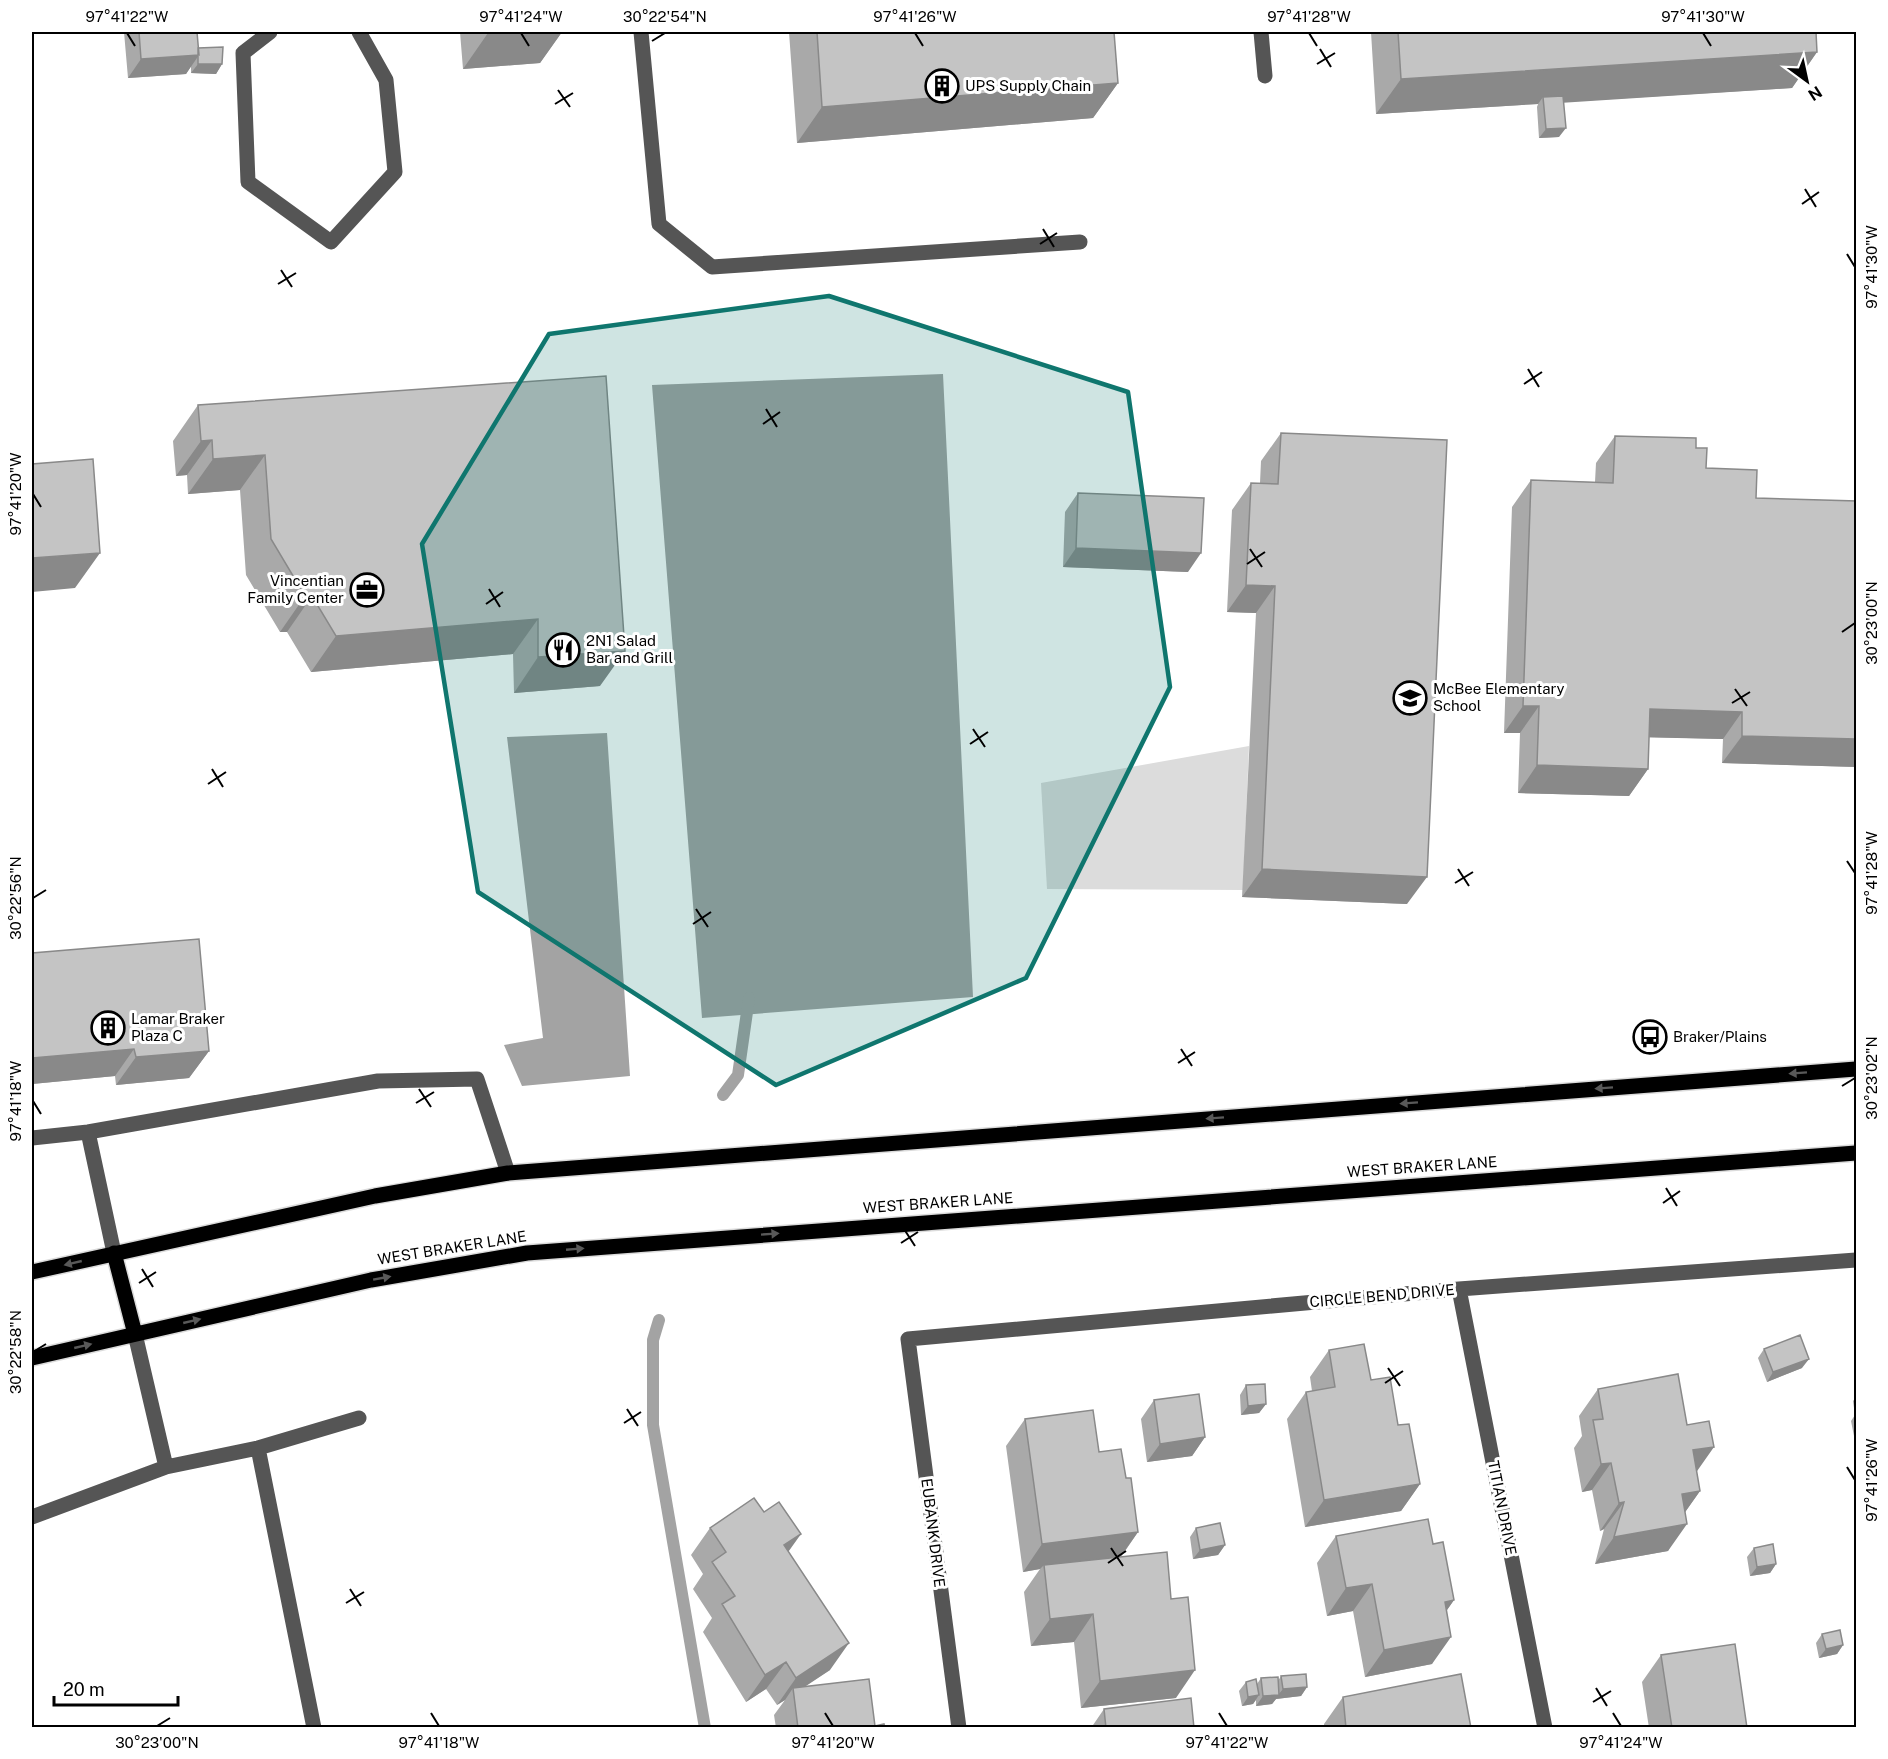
<svg xmlns="http://www.w3.org/2000/svg" width="1888" height="1759" viewBox="0 0 1888 1759" font-family="'Public Sans',sans-serif">
	<style>
		.green { fill: #dcdcdc }
		.water { fill: #a3a3a3 }
		.lines { fill: none; stroke-linecap: round; stroke-linejoin: round }
		.stream { stroke: #a3a3a3; stroke-width: 12 }
		.major-casing { stroke: #dbdbdb; stroke-width: 18 }
		.minor { stroke: #555; stroke-width: 15 }
		.major { stroke: #000; stroke-width: 15 }
		.wall { fill: #a9a9a9 }
		.shaded-wall { fill: #898989 }
		.building { fill: #c4c4c4; stroke: #898989; stroke-width: 1.5 }
		.oneway { fill: #595959 }
		.marked { fill: #0f766e; fill-opacity: 0.2; stroke: #0f766e; stroke-width: 4.5; stroke-linejoin: round }
		.ticks { fill: none; stroke: #000; stroke-width: 2 }
		.labels { text-anchor: middle; stroke-width: 6; stroke-linejoin: round; paint-order: stroke }
		.poi-label { font-size: 15px; fill: #000; stroke: #fff; text-anchor: start }
		.street-label { font-size: 15px; fill: #000; stroke: #fff }
		.neatline { fill: none; stroke: #000; stroke-width: 2 }
		.ticks-label { font-size: 15px; text-anchor: middle; fill: #000 }
	</style>
	<rect width="100%" height="100%" fill="#fff"/>
	<path class="green" d="M1249,746L1243,890L1047,889L1041,783Z"/>
	<path class="water" d="M943,374L973,997L702,1018L652,385Z
		M607,733L630,1076L522,1086L504,1045L543,1038L507,737Z"/>
	<g class="lines">
		<path class="stream" d="M723,1095L738,1075L749,998
			M659,1320L653,1340V1425L705,1728"/>
		<g class="major-casing">
			<path id="major" d="M114,1253L135,1334
				M32,1272L375,1196L508,1173L1856,1069
				M32,1358L371,1280L527,1253L1856,1153"/>
		</g>
		<path class="minor" d="M270,32L243,53L248,182L331,242L395,172L386,80L359,32
			M641,32L659,224L712,267L1080,242
			M1261,32L1265,76
			M88,1132L114,1253
			M32,1138L88,1132L378,1081L477,1079L508,1173
			M1459,1289L1545,1728
			M135,1334L166,1467
			M258,1448L314,1728
			M32,1517L166,1467L258,1448L359,1418
			M959,1728L908,1339L1459,1289L1856,1260"/>
		<use href="#major" class="major"/>
	</g>
	<path class="wall" d="M124,32H197L198,48L222,64L216,74L191,73V66L186,74L128,78Z
		M460,32H562L540,63L463,69Z
		M789,32H1114L1118,83L1093,118L797,143Z
		M1371,32H1816L1817,52L1792,88L1563,102L1559,137L1539,138L1537,107L1538,104L1376,114Z
		M606,376L600,686L514,693L513,654L311,672L287,632H280L246,575L240,490L188,494L187,475L176,476L173,441L198,405Z
		M1281,433L1407,904L1242,897L1256,613L1227,612L1232,510L1251,483H1260L1261,461Z
		M1615,436L1696,448L1706,468L1756,498L1857,501V767L1722,763L1723,739L1649,737L1648,769L1629,796L1518,793L1520,733H1504L1512,507L1531,480L1595,482L1596,463Z
		M1078,493L1188,572L1063,567L1065,512Z
		M32,953L209,1051L189,1078L116,1085L115,1076L32,1084Z
		M1764,1349L1802,1368L1767,1382L1758,1358Z
		M1329,1350L1371,1380L1398,1425L1420,1484L1401,1511L1305,1527L1287,1419L1306,1392L1312,1391L1310,1377Z
		M1246,1385L1266,1404L1259,1413L1241,1415L1240,1395Z
		M1598,1389L1687,1425L1700,1491L1685,1512L1668,1551L1595,1564L1604,1529L1600,1531L1592,1490L1582,1492L1574,1448L1582,1436L1579,1416Z
		M1857,1396V1451L1851,1421L1855,1415L1853,1401Z
		M1154,1400L1205,1437L1192,1456L1147,1462L1141,1419Z
		M1025,1419L1099,1452L1126,1478L1138,1532L1121,1557L1176,1698L1081,1708L1074,1642L1031,1646L1024,1592L1040,1569L1023,1572L1006,1446Z
		M710,1528L788,1552L830,1670L805,1686L875,1726L885,1728H776L774,1715L785,1700L777,1705L766,1689L746,1702L703,1632L712,1618L693,1589L703,1574L691,1555Z
		M1196,1528L1225,1545L1218,1555L1193,1559L1190,1537Z
		M1336,1536L1433,1544L1454,1600L1447,1610L1432,1664L1365,1677L1353,1611L1327,1616L1317,1563Z
		M1754,1548L1776,1564L1770,1573L1750,1576L1747,1557Z
		M1822,1634L1843,1645L1837,1654L1819,1658L1816,1643Z
		M1661,1655L1747,1728H1649L1642,1682Z
		M1281,1676L1307,1687L1301,1696L1276,1699L1272,1704L1256,1706V1700L1253,1704L1242,1706L1239,1691L1246,1682L1257,1684L1261,1678L1278,1681Z
		M1343,1697L1471,1728H1324V1724Z
		M1104,1709L1194,1728H1091Z"/>
	<path class="shaded-wall" d="M510,32H562L540,63L463,69L488,33Z
		M1817,52L1792,88L1544,104L1543,97L1538,104L1376,114L1401,79Z
		M199,55L186,74L128,78L141,59Z
		M198,64H222L216,74L191,73Z
		M1118,83L1093,118L797,143L822,107Z
		M1566,128L1559,137L1539,138L1546,129Z
		M212,440L187,475L176,476L201,441Z
		M265,455L240,490L188,494L213,459Z
		M1076,548L1201,553L1188,572L1063,567Z
		M100,553L75,588L32,592V558Z
		M1246,585L1275,586L1256,613L1227,612Z
		M305,596H312L287,632H280Z
		M538,619L513,654L311,672L336,636Z
		M625,651L600,686L514,693L538,657Z
		M1523,706H1539L1520,733H1504Z
		M1650,709L1742,712L1723,739L1631,737Z
		M1742,736L1857,739V767L1722,763Z
		M1537,765L1648,769L1629,796L1518,793Z
		M1262,869L1427,877L1407,904L1242,897Z
		M134,1049L115,1076L32,1084V1058Z
		M209,1051L189,1078L116,1085L136,1057Z
		M1809,1359L1802,1368L1767,1382L1773,1372Z
		M1266,1404L1259,1413L1241,1415L1248,1406Z
		M1205,1437L1192,1456L1147,1462L1160,1444Z
		M1714,1447L1695,1474L1693,1450Z
		M1611,1463L1592,1490L1582,1492L1601,1464Z
		M1420,1484L1401,1511L1305,1527L1324,1500Z
		M1700,1491L1681,1518L1682,1494Z
		M1624,1502L1604,1529L1600,1531L1619,1503Z
		M1687,1524L1668,1551L1595,1564L1614,1537Z
		M1138,1532L1119,1559L1044,1565L1040,1569L1023,1572L1042,1544Z
		M801,1534L781,1562L784,1545Z
		M1225,1545L1218,1555L1193,1559L1200,1550Z
		M1776,1564L1770,1573L1750,1576L1757,1567Z
		M1372,1584L1353,1611L1327,1616L1346,1588Z
		M1454,1600L1435,1627L1445,1602Z
		M1093,1614L1074,1642L1031,1646L1050,1619Z
		M1451,1637L1432,1664L1365,1677L1384,1650Z
		M849,1643L830,1670L794,1694L793,1688L785,1700L777,1705L796,1678Z
		M1843,1645L1837,1654L1819,1658L1826,1649Z
		M786,1662L766,1689L746,1702L765,1675Z
		M1195,1670L1176,1698L1081,1708L1100,1681Z
		M1307,1687L1301,1696L1276,1699L1272,1704L1256,1706L1263,1696L1278,1695L1283,1689Z
		M1259,1695L1253,1704L1242,1706L1248,1697Z"/>
	<path class="building" d="M139,32H197L199,55L141,59Z
		M488,32H510L488,33Z
		M817,32H1114L1118,83L822,107Z
		M1398,32H1816L1817,52L1401,79Z
		M223,47L222,64H198V48Z
		M1563,96L1566,128L1546,129L1543,97Z
		M606,376L625,651L538,657V619L336,636L312,596H305L271,539L265,455L213,459L212,440L201,441L198,405Z
		M1281,433L1447,440L1427,877L1262,869L1275,586L1246,585L1251,483L1278,484Z
		M1615,436L1696,438V448H1707L1706,468L1757,470L1756,498L1857,501V739L1742,736V712L1650,709L1648,769L1537,765L1539,706H1523L1531,480L1613,483Z
		M93,459L100,553L32,558V464Z
		M1078,493L1204,498L1201,553L1076,548Z
		M199,939L209,1051L136,1057L134,1049L32,1058V953Z
		M1800,1335L1809,1359L1773,1372L1764,1349Z
		M1364,1344L1371,1380L1390,1377L1398,1425L1409,1424L1420,1484L1324,1500L1306,1392L1335,1387L1329,1350Z
		M1678,1374L1687,1425L1709,1421L1714,1447L1693,1450L1700,1491L1682,1494L1687,1524L1614,1537L1624,1502L1619,1503L1611,1463L1601,1464L1593,1420L1603,1419L1598,1389Z
		M1265,1384L1266,1404L1248,1406L1246,1385Z
		M1199,1394L1205,1437L1160,1444L1154,1400Z
		M1093,1410L1099,1452L1121,1449L1126,1478H1131L1138,1532L1042,1544L1025,1419Z
		M754,1498L764,1512L779,1502L801,1534L784,1545L849,1643L796,1678L786,1662L765,1675L722,1604L735,1596L712,1562L726,1552L710,1528Z
		M1428,1519L1433,1544L1443,1542L1454,1600L1445,1602L1451,1637L1384,1650L1372,1584L1346,1588L1336,1536Z
		M1220,1523L1225,1545L1200,1550L1196,1528Z
		M1773,1544L1776,1564L1757,1567L1754,1548Z
		M1167,1552L1171,1599L1188,1597L1195,1670L1100,1681L1093,1614L1050,1619L1044,1565Z
		M1840,1630L1843,1645L1826,1649L1822,1634Z
		M1735,1644L1747,1728H1672L1661,1655Z
		M1306,1674L1307,1687L1283,1689L1281,1676Z
		M1461,1674L1471,1728H1346L1343,1697Z
		M1278,1677L1279,1695L1263,1696L1261,1678Z
		M869,1679L875,1726L884,1724L885,1728H798L793,1688Z
		M1256,1679L1259,1695L1248,1697L1246,1682Z
		M1191,1698L1194,1728H1106L1104,1709Z"/>
	<defs><path id="oneway-solid" d="M-6-.8H1V-3.2L6.5 0L1 3.2V.8H-6Z" transform="scale(1.5)"/></defs>
	<g class="oneway">
		<use href="#oneway-solid" transform="translate(1798 1073) rotate(176)"/>
		<use href="#oneway-solid" transform="translate(1604 1088) rotate(176)"/>
		<use href="#oneway-solid" transform="translate(1409 1103) rotate(176)"/>
		<use href="#oneway-solid" transform="translate(1215 1118) rotate(176)"/>
		<use href="#oneway-solid" transform="translate(770 1234) rotate(-4)"/>
		<use href="#oneway-solid" transform="translate(575 1249) rotate(-5)"/>
		<use href="#oneway-solid" transform="translate(73 1263) rotate(167)"/>
		<use href="#oneway-solid" transform="translate(382 1278) rotate(-10)"/>
		<use href="#oneway-solid" transform="translate(192 1321) rotate(-13)"/>
		<use href="#oneway-solid" transform="translate(83 1346) rotate(-13)"/>
	</g>
	<path class="marked" d="M829,296L1128,392L1170,687L1026,978L776,1085L478,892L422,544L549,334Z"/>
	<path class="ticks" d="M127,33L135,46M521,33L529,46M915,33L923,46M1309,33L1317,46M1703,33L1711,46M652,41L665,33M1320,49L1331,67M1317,64L1335,53M558,90L570,107M555,104L573,93M1805,189L1816,207M1802,204L1819,192M1043,229L1054,247M1040,244L1057,233M1847,254L1855,267M281,270L292,287M278,284L296,273M1528,369L1539,387M1524,384L1542,372M766,409L777,427M763,424L780,412M33,494L41,507M1250,549L1262,567M1247,564L1265,552M489,589L500,607M486,604L503,592M1842,632L1855,623M1735,689L1747,706M1732,703L1750,692M973,729L985,747M970,744L988,732M212,769L223,787M208,784L226,772M1847,861L1855,873M1458,869L1469,886M1455,883L1473,872M33,898L46,890M696,909L708,927M693,924L711,912M1181,1049L1192,1066M1178,1063L1195,1052M1842,1086L1855,1078M419,1089L431,1107M33,1101L41,1114M416,1103L434,1092M1666,1188L1677,1206M1663,1203L1680,1191M904,1229L915,1246M901,1243L918,1232M142,1269L153,1287M139,1283L156,1272M33,1352L46,1344M1388,1368L1400,1386M1385,1383L1403,1371M627,1409L638,1426M624,1423L641,1412M1847,1467L1855,1480M1111,1548L1123,1566M1108,1563L1126,1551M350,1589L361,1606M346,1603L364,1592M1596,1688L1607,1706M1593,1702L1611,1691M431,1713L439,1726M825,1713L833,1726M1219,1713L1227,1726M1613,1713L1621,1726M157,1726L170,1718"/>
	<defs>
		<g id="building-ring" transform="scale(1.725)"><circle r="9.5" fill="#fff" stroke="#000" stroke-width="1.5"/><path d="M-4-6H4V6H1V3H-1V6H-4ZM-2.5-4.3h1.7v1.8h-1.7ZM.8-4.3h1.7v1.8H.8ZM-2.5-1h1.7V.8h-1.7ZM.8-1h1.7V.8H.8Z" fill="#000"/></g>
		<g id="office-ring" transform="scale(1.725)"><circle r="9.5" fill="#fff" stroke="#000" stroke-width="1.5"/><path d="M-6-3h4V-5.5h4V-3h4V5H-6ZM-1-4.5V-3h2v-1.5ZM-6 0V1H6V0Z" fill="#000"/></g>
		<g id="restaurant-ring" transform="scale(1.725)"><circle r="9.5" fill="#fff" stroke="#000" stroke-width="1.5"/><path d="M-5-6h1v4h1v-4h1v4h1v-4h1v5L-1.5 .5V6h-2V.5L-5-1ZM5-6V6H3V1.5H1.5Q1.5-4 5-6Z" fill="#000"/></g>
		<g id="school-ring" transform="scale(1.725)"><circle r="9.5" fill="#fff" stroke="#000" stroke-width="1.5"/><path d="M0-5L7-2L0 1L-7-2ZM-4 1L0 2.5L4 1V4Q0 6-4 4Z" fill="#000"/></g>
		<g id="bus-ring" transform="scale(1.725)"><circle r="9.5" fill="#fff" stroke="#000" stroke-width="1.5"/><path d="M-5-6H5V4H4V6H2V4H-2V6H-4V4H-5ZM-3.5-4V0h7V-4ZM-3.5 1.2v1.5H-2V1.2ZM2 1.2v1.5H3.5V1.2Z" fill="#000"/></g>
	</defs>
	<g fill-rule="evenodd">
		<use href="#building-ring" x="942" y="86"/>
		<use href="#office-ring" x="367" y="590"/>
		<use href="#restaurant-ring" x="563" y="650"/>
		<use href="#school-ring" x="1410" y="698"/>
		<use href="#building-ring" x="108" y="1028"/>
		<use href="#bus-ring" x="1650" y="1037"/>
	</g>
	<g class="labels">
		<g class="poi-label">
			<text x="965" y="91">UPS Supply Chain</text>
			<text x="344" y="586" text-anchor="end">Vincentian<tspan x="344" dy="17">Family Center</tspan></text>
			<text x="586" y="646">2N1 Salad<tspan x="586" dy="17">Bar and Grill</tspan></text>
			<text x="1433" y="694">McBee Elementary<tspan x="1433" dy="17">School</tspan></text>
			<text x="131" y="1024">Lamar Braker<tspan x="131" dy="17">Plaza C</tspan></text>
			<text x="1673" y="1042">Braker/Plains</text>
		</g>
		<g class="street-label">
			<text transform="translate(1422 1167) rotate(-4)" y="5">WEST BRAKER LANE</text>
			<text transform="translate(938 1203) rotate(-4)" y="5">WEST BRAKER LANE</text>
			<text transform="translate(452 1248) rotate(-9)" y="5">WEST BRAKER LANE</text>
			<text transform="translate(1382 1296) rotate(-5)" y="5">CIRCLE BEND DRIVE</text>
			<text transform="translate(1502 1508) rotate(79)" y="5">TITIAN DRIVE</text>
			<text transform="translate(933 1533) rotate(83)" y="5">EUBANK DRIVE</text>
		</g>
	</g>
	<rect width="1888" height="1759" fill="none" stroke="#ffffff" stroke-width="66"/>
	<g transform="translate(1807 81) rotate(147)" stroke="#ffffff" stroke-width="4.5" paint-order="stroke">
	<path d="M0-4.5L10 22L0 15L-10 22Z" fill="#000000"/>
	<text y="-9" font-size="16" font-weight="bold" text-anchor="middle" fill="#000000">N</text>
	</g>
	<path d="M54 1696v9h124v-9" fill="none" stroke="#000000" stroke-width="3"/>
	<text x="63" y="1696" font-size="18" fill="#000000" stroke="#ffffff" stroke-width="4.5" paint-order="stroke">20 m</text>
	<rect x="33" y="33" width="1822" height="1693" class="neatline"/>
	<g class="ticks-label">
		<text x="127" y="22">97°41'22"W</text>
		<text x="521" y="22">97°41'24"W</text>
		<text x="665" y="22">30°22'54"N</text>
		<text x="915" y="22">97°41'26"W</text>
		<text x="1309" y="22">97°41'28"W</text>
		<text x="1703" y="22">97°41'30"W</text>
		<text transform="translate(1872 267) rotate(-90)" y="5">97°41'30"W</text>
		<text transform="translate(16 494) rotate(-90)" y="5">97°41'20"W</text>
		<text transform="translate(1872 623) rotate(-90)" y="5">30°23'00"N</text>
		<text transform="translate(1872 873) rotate(-90)" y="5">97°41'28"W</text>
		<text transform="translate(16 898) rotate(-90)" y="5">30°22'56"N</text>
		<text transform="translate(1872 1078) rotate(-90)" y="5">30°23'02"N</text>
		<text transform="translate(16 1101) rotate(-90)" y="5">97°41'18"W</text>
		<text transform="translate(16 1352) rotate(-90)" y="5">30°22'58"N</text>
		<text transform="translate(1872 1480) rotate(-90)" y="5">97°41'26"W</text>
		<text x="157" y="1748">30°23'00"N</text>
		<text x="439" y="1748">97°41'18"W</text>
		<text x="833" y="1748">97°41'20"W</text>
		<text x="1227" y="1748">97°41'22"W</text>
		<text x="1621" y="1748">97°41'24"W</text>
	</g>
</svg>
